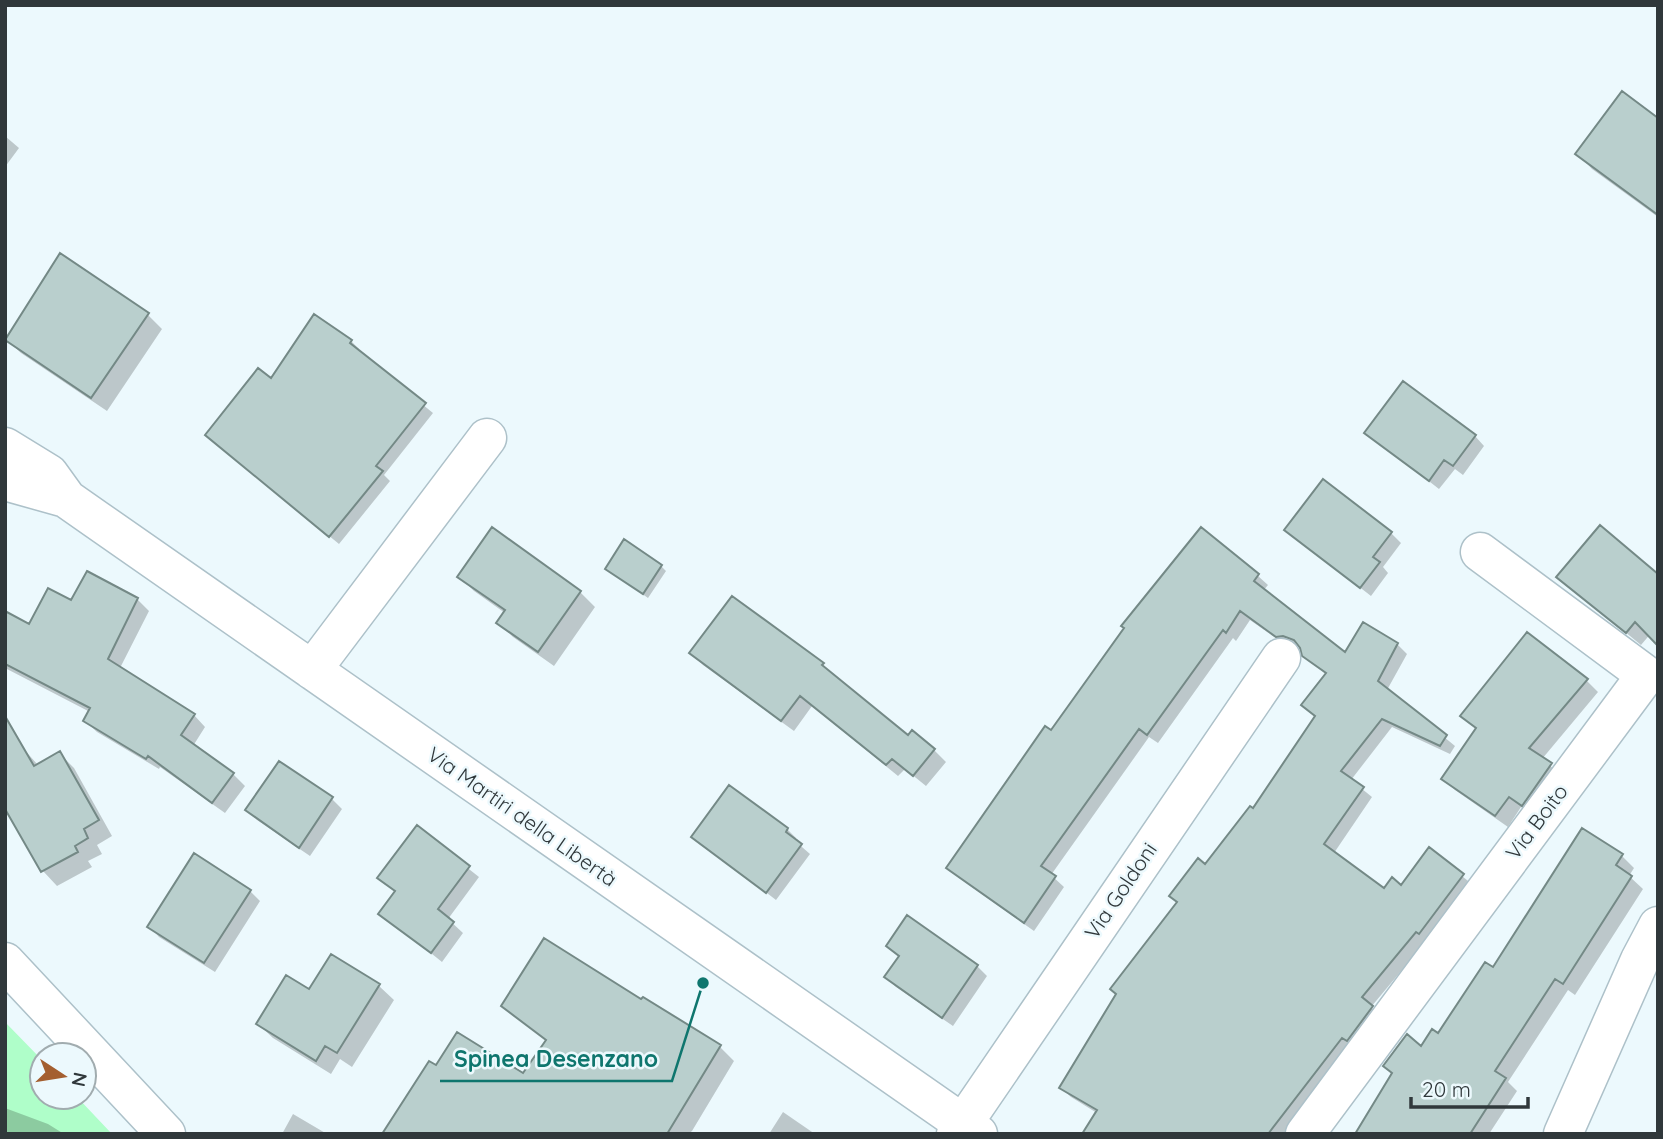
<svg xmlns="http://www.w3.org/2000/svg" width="1663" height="1139" viewBox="0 0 1663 1139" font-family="Quicksand,sans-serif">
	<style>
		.green { fill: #affec9 }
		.shadow { fill: #0003 }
		.building { fill: #b9cfcd; stroke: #748986; stroke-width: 2 }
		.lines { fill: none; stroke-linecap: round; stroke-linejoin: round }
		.street-casing { stroke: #adc1c9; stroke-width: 41 }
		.secondary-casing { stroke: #adc1c9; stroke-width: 41 }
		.street { stroke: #fff; stroke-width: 38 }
		.secondary { stroke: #fff; stroke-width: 38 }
		.labels { text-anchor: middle; stroke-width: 5; stroke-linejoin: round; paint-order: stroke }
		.street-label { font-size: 21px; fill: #30383b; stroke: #ecf9fd }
		.leader { fill: none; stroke: #0f766e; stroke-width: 2.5 }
		.callout-dot { fill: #0f766e; stroke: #ecf9fd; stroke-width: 2.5 }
		.callout-label { font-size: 23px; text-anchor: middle; font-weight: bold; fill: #0f766e; stroke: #ecf9fd; stroke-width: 5; stroke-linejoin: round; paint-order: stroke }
	</style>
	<rect width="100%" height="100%" fill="#ecf9fd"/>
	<path class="green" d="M5,1022L42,1060V1097H77L112,1134H5Z"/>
	<path class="shadow" d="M1658,120V217L1592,169L1578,154Z
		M5,136L19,148L5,167Z
		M148,315L162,329L107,411L21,353L6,339Z
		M351,341L359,349L358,352L433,413L384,475L390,481L339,544L216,443L272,381Z
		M1367,433L1475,436L1484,446L1463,475L1455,469L1439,489Z
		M1201,529L1258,576L1268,585L1263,591L1346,654L1397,644L1407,654L1387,690L1455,746L1450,754L1392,727L1351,780L1372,797L1334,853L1384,891L1402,887L1430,850L1473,885L1371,1007L1381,1017L1353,1046L1284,1134H1084L1097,1113L1071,1097L1061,1088L1205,866L1254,811L1317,717L1303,705L1327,674L1304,655L1302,648L1294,645L1287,646L1250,620L1236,641L1233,638L1158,743L1149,737L1051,875L1064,887L1034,931L958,877L948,868Z
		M493,530L580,592L595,607L554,666L513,637L498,622L505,613L474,591L460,577Z
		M1286,530L1391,533L1401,543L1383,567L1388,573L1371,596Z
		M661,566L666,571L648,598L607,569Z
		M1558,577L1658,625L1641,645Z
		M733,598L822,665L909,737L934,750L946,762L926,786L905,769L898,776L812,706L794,731L703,665L692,653Z
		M137,599L149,611L120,668L194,715L205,727L193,746L233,774L245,786L225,813L160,767L159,769L97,732L85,721L90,712L5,668V633L30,626L72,603Z
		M1586,680L1598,692L1542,759L1563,777L1534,816L1521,807L1508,827L1455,790L1444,778L1477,730L1462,716Z
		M20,745L38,765L59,753L74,768L112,836L97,845L102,854L88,861L92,867L57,886L43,871L5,805Z
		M280,763L332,799L342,809L310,856L257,820L247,810Z
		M417,828L479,877L448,919L463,933L442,962L381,913L396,893L380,878Z
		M787,829L796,838L794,840L810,854L776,900L694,837Z
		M1622,856L1634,868L1629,876L1643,889L1575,995L1568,990L1508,1082L1517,1091L1489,1134H1369L1421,1048L1439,1036L1494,970Z
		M250,891L260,901L215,972L159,937L150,927Z
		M908,918L977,966L987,976L953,1026L896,987L886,977L900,957L888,946Z
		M379,986L394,1000L352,1067L340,1059L331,1074L273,1038L258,1024L310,992Z
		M719,1046L734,1061L692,1131L688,1134H560Z
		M5,1108L48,1124L64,1134H5Z
		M783,1112L815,1134H769Z
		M293,1114L327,1134H282Z"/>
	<path class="building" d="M1622,91L1658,118V215L1575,154Z
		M60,253L149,313L91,398L5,340Z
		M314,314L352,340L350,343L426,403L376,466L383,471L329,537L205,435L258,368L271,378Z
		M1403,381L1476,435L1453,466L1444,460L1429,481L1364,433Z
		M1323,479L1392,532L1373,557L1380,562L1360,588L1284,530Z
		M1600,525L1658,574V646L1635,622L1626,633L1556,577Z
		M492,527L581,591L538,652L496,623L505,610L457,577Z
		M1201,527L1259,574L1254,581L1345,652L1363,622L1398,643L1378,681L1447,735L1440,746L1382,719L1341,771L1364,787L1324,844L1384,888L1392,877L1401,885L1429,847L1464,874L1419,934L1416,932L1362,997L1373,1006L1347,1041L1342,1038L1268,1134H1082L1097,1110L1059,1088L1116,994L1110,989L1177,902L1169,896L1198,858L1205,864L1250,806L1253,808L1315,716L1301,705L1326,673L1302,656L1300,648L1294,640L1283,636L1276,637L1240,611L1226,633L1223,630L1147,735L1139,729L1041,866L1056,876L1024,923L946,868L1045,726L1051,730L1124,628L1121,626Z
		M624,539L662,565L643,594L605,569Z
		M87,571L138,598L108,659L195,714L181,735L234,773L212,803L148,756L146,759L83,721L90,708L5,664V611L29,624L48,588L71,600Z
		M732,596L824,663L822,665L908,735L912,730L935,749L913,776L892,759L886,765L800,696L781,721L689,653Z
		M1527,632L1588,679L1529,748L1552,763L1522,806L1509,797L1495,816L1441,779L1476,728L1460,716Z
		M5,716L34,766L60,751L99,820L84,829L88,838L75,846L78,852L41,872L5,809Z
		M279,761L333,797L299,848L245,810Z
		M729,785L788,828L786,832L802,844L766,893L691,837Z
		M417,825L470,866L438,909L454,922L431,953L378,914L395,891L377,878Z
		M1582,828L1623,854L1616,865L1632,876L1563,984L1555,979L1495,1071L1506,1078L1470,1134H1355L1392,1073L1383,1066L1407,1034L1421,1046L1432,1029L1438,1033L1485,962L1493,967Z
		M194,853L251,890L204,963L147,927Z
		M907,915L978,965L942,1018L884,977L899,956L886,946Z
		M544,938L641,999L643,997L721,1045L667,1134H382L429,1061L436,1065L457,1032L523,1073L546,1040L501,1006Z
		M331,954L380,984L337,1053L325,1046L316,1061L256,1024L286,975L309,989Z"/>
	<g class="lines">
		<g class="street-casing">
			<path id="street" d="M5,447L49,474L67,499L97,520L978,1134
				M5,481L62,497
				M312,670L487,438
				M956,1134L1281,658
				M1305,1134L1646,675L1480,552
				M1563,1134L1640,960L1658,926"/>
		</g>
		<g class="secondary-casing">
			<path id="secondary" d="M5,962L166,1134"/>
		</g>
		<use href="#street" class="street"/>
		<use href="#secondary" class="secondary"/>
	</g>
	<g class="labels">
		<g class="street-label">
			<text transform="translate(522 817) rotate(35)" y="7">Via Martiri della Libertà</text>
			<text transform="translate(1537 822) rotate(-53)" y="7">Via Boito</text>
			<text transform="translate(1121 891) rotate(-56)" y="7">Via Goldoni</text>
		</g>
	</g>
	<path class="leader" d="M703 983L672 1081H440"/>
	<circle class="callout-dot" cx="703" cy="983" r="7"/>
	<g class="callout-label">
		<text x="556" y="1067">Spinea Desenzano</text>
	</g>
	<rect width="1663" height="1139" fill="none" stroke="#30383b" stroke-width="14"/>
	<g transform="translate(63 1076) rotate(102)"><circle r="33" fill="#ecf9fd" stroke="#a1acaf" stroke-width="2"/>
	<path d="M0-5L12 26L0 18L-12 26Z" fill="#a45f30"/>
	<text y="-10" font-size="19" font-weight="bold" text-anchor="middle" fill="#30383b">N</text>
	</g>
	<path d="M1411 1097v10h117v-10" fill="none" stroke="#30383b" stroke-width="3.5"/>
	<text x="1422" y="1097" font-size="21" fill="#30383b" stroke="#ecf9fd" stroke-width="5" paint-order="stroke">20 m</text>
</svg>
